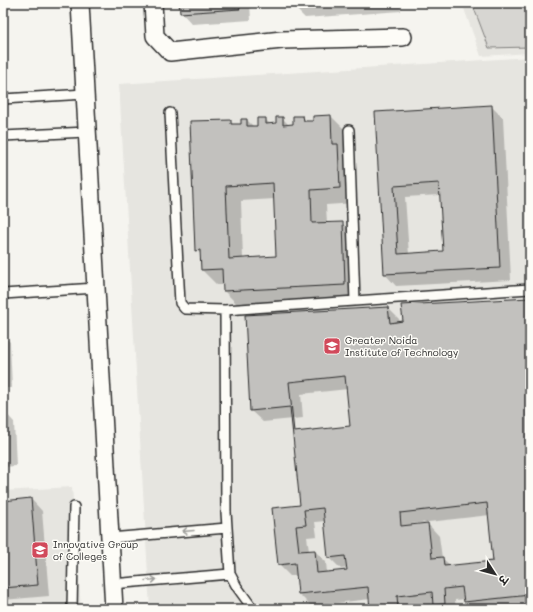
<svg xmlns="http://www.w3.org/2000/svg" width="533" height="612" viewBox="0 0 533 612" font-family="Mali,'Playpen Sans Deva',sans-serif">
	<style>
		.built { fill: #e6e5e0 }
		.green { fill: #d7d6d2; stroke: #81807e }
		.shadow { fill: #0003; fill-rule: evenodd }
		.building { fill: #c2c1be; stroke: #2b2b2b; fill-rule: evenodd }
		.lines { fill: none; stroke-linecap: round; stroke-linejoin: round }
		.service-casing { stroke: #2b2b2b; stroke-width: 12 }
		.minor-casing { stroke: #2b2b2b; stroke-width: 20 }
		.service { stroke: #fdfcf7; stroke-width: 9 }
		.minor { stroke: #fdfcf7; stroke-width: 17 }
		.oneway { stroke: #9e9e9b }
		.labels { text-anchor: middle; stroke-width: 3; stroke-linejoin: round; paint-order: stroke }
		.poi-label { font-size: 10px; fill: #2b2b2b; stroke: #fdfcf7; text-anchor: start }
	</style>
	<rect width="100%" height="100%" fill="#f5f4ef"/>
	<filter id="ink" filterUnits="userSpaceOnUse"><feTurbulence type="fractalNoise" baseFrequency=".025" numOctaves="2"/><feDisplacementMap in="SourceGraphic" scale="8" xChannelSelector="R" yChannelSelector="G"/><feConvolveMatrix kernelMatrix="1 2 1 2 8 2 1 2 1" color-interpolation-filters="sRGB"/></filter>
	<g filter="url(#ink)">
		<path class="built" d="M462,3H530V53L481,56Z
			M530,57V609H150L119,84Z
			M72,487L81,609H3V491Z"/>
		<path class="green" d="M472,3H530V47L489,48Z"/>
		<path class="shadow" d="M180,3H255L250,4L251,20L192,24L181,12Z
			M293,3H400L401,11L305,18L293,6Z
			M491,106L503,118L511,280L396,286L385,274L376,113ZM440,195L444,252L409,255L405,197Z
			M331,116L346,131L355,203L326,205L327,224L342,223L358,239L360,300L239,306L224,291L223,285H217L202,270V255L196,250L230,121L234,125H242L247,120L254,127H258L265,119L271,125L277,124L282,118L290,126L294,125L303,117L308,122H314ZM275,199L277,257L243,259L241,201Z
			M530,299V607L513,609H473L465,601V599L455,600L456,609H438L434,605L408,607V609H371L370,599L311,606L299,594L298,576H290L279,565L302,506L351,427L348,389L301,394L303,418L263,422L251,411L246,316L388,308L399,319L400,322ZM490,515L494,562L451,566L442,558L439,536L428,524L411,526V524ZM326,521L329,557L341,569L347,568L348,571L327,573L326,562L315,551H309L307,537L317,536L315,522Z
			M3,335L10,342L12,388H3Z
			M3,410L14,422L16,466L3,467Z
			M31,499L42,511L49,596L3,600V502Z"/>
		<path class="building" d="M179,3H239L240,9L180,13Z
			M292,3H340L292,7Z
			M492,105L500,268L384,274L375,112ZM439,183L443,251L398,254L394,186Z
			M331,115L332,144H338L340,188L311,190L312,223L343,222L345,285L223,291L222,269L201,270L200,250L195,251L190,121L231,120V124H241V119H247V126H257V118H266V124L276,123V117H283V125L293,124V116H303L304,121H313V116ZM273,183L276,256L229,259L226,186Z
			M530,298V595L464,602L462,587L444,589L445,604L433,605L432,592L397,596L398,608L370,609L368,587L298,594L295,563L278,565L272,508L300,505L290,407L250,411L245,315L388,307L390,323L403,321L401,305ZM345,376L350,426L294,432L289,382ZM487,503L493,561L444,566L443,557L432,558L428,523L401,526L400,513ZM323,508L328,558L345,556L347,570L317,573L315,550L299,551L296,526L306,525L304,510Z
			M31,498L38,585L3,588V501Z"/>
		<g class="lines">
			<g class="service-casing">
				<path id="service" d="M3,99L85,94
					M170,113L180,303L185,309L225,310L530,289
					M349,130L355,301
					M3,136L87,132
					M3,294L96,288
					M225,310L226,512L230,574L237,587L253,609
					M110,538L227,528
					M112,584L230,574
					M72,609L74,507"/>
			</g>
			<g class="minor-casing">
				<path id="minor" d="M80,3L114,609
					M153,3L155,36L170,52L282,40L403,37"/>
			</g>
			<use href="#service" class="service"/>
			<use href="#minor" class="minor"/>
		</g>
		<defs><path id="oneway-shaft" d="M-6 0H5M1.5-3L5.5 0L1.5 3" fill="none" stroke-width="1.6" stroke-linecap="round" stroke-linejoin="round"/></defs>
		<g class="oneway">
			<use href="#oneway-shaft" transform="translate(188 531) rotate(175)"/>
			<use href="#oneway-shaft" transform="translate(151 580) rotate(-5)"/>
		</g>
	</g>
	<defs>
		<g id="university-square" transform="scale(0.9)"><rect x="-9" y="-9" width="18" height="18" rx="4" fill="#d1495b" stroke="#fdfcf7"/><path d="M0-5L7-2L0 1L-7-2ZM-4 1L0 2.5L4 1V4Q0 6-4 4Z" fill="#fff"/></g>
	</defs>
	<g fill-rule="evenodd">
		<use href="#university-square" x="332" y="346"/>
		<use href="#university-square" x="40" y="550"/>
	</g>
	<g class="labels">
		<g class="poi-label">
			<text x="345" y="344">Greater Noida<tspan x="345" dy="12">Institute of Technology</tspan></text>
			<text x="53" y="548">Innovative Group<tspan x="53" dy="12">of Colleges</tspan></text>
		</g>
	</g>
	<rect width="533" height="612" fill="none" stroke="#fdfcf7" stroke-width="16"/>
	<rect x="8" y="8" width="517" height="596" fill="none" stroke="#2b2b2b" stroke-width="1.5" filter="url(#ink)"/>
	<g transform="translate(495 574) rotate(126)" stroke="#fdfcf7" stroke-width="3" paint-order="stroke">
	<path d="M0-3L7 15L0 10L-7 15Z" fill="#2b2b2b"/>
	<text y="-6" font-size="11" font-weight="bold" text-anchor="middle" fill="#2b2b2b">उ</text>
	</g>
</svg>
